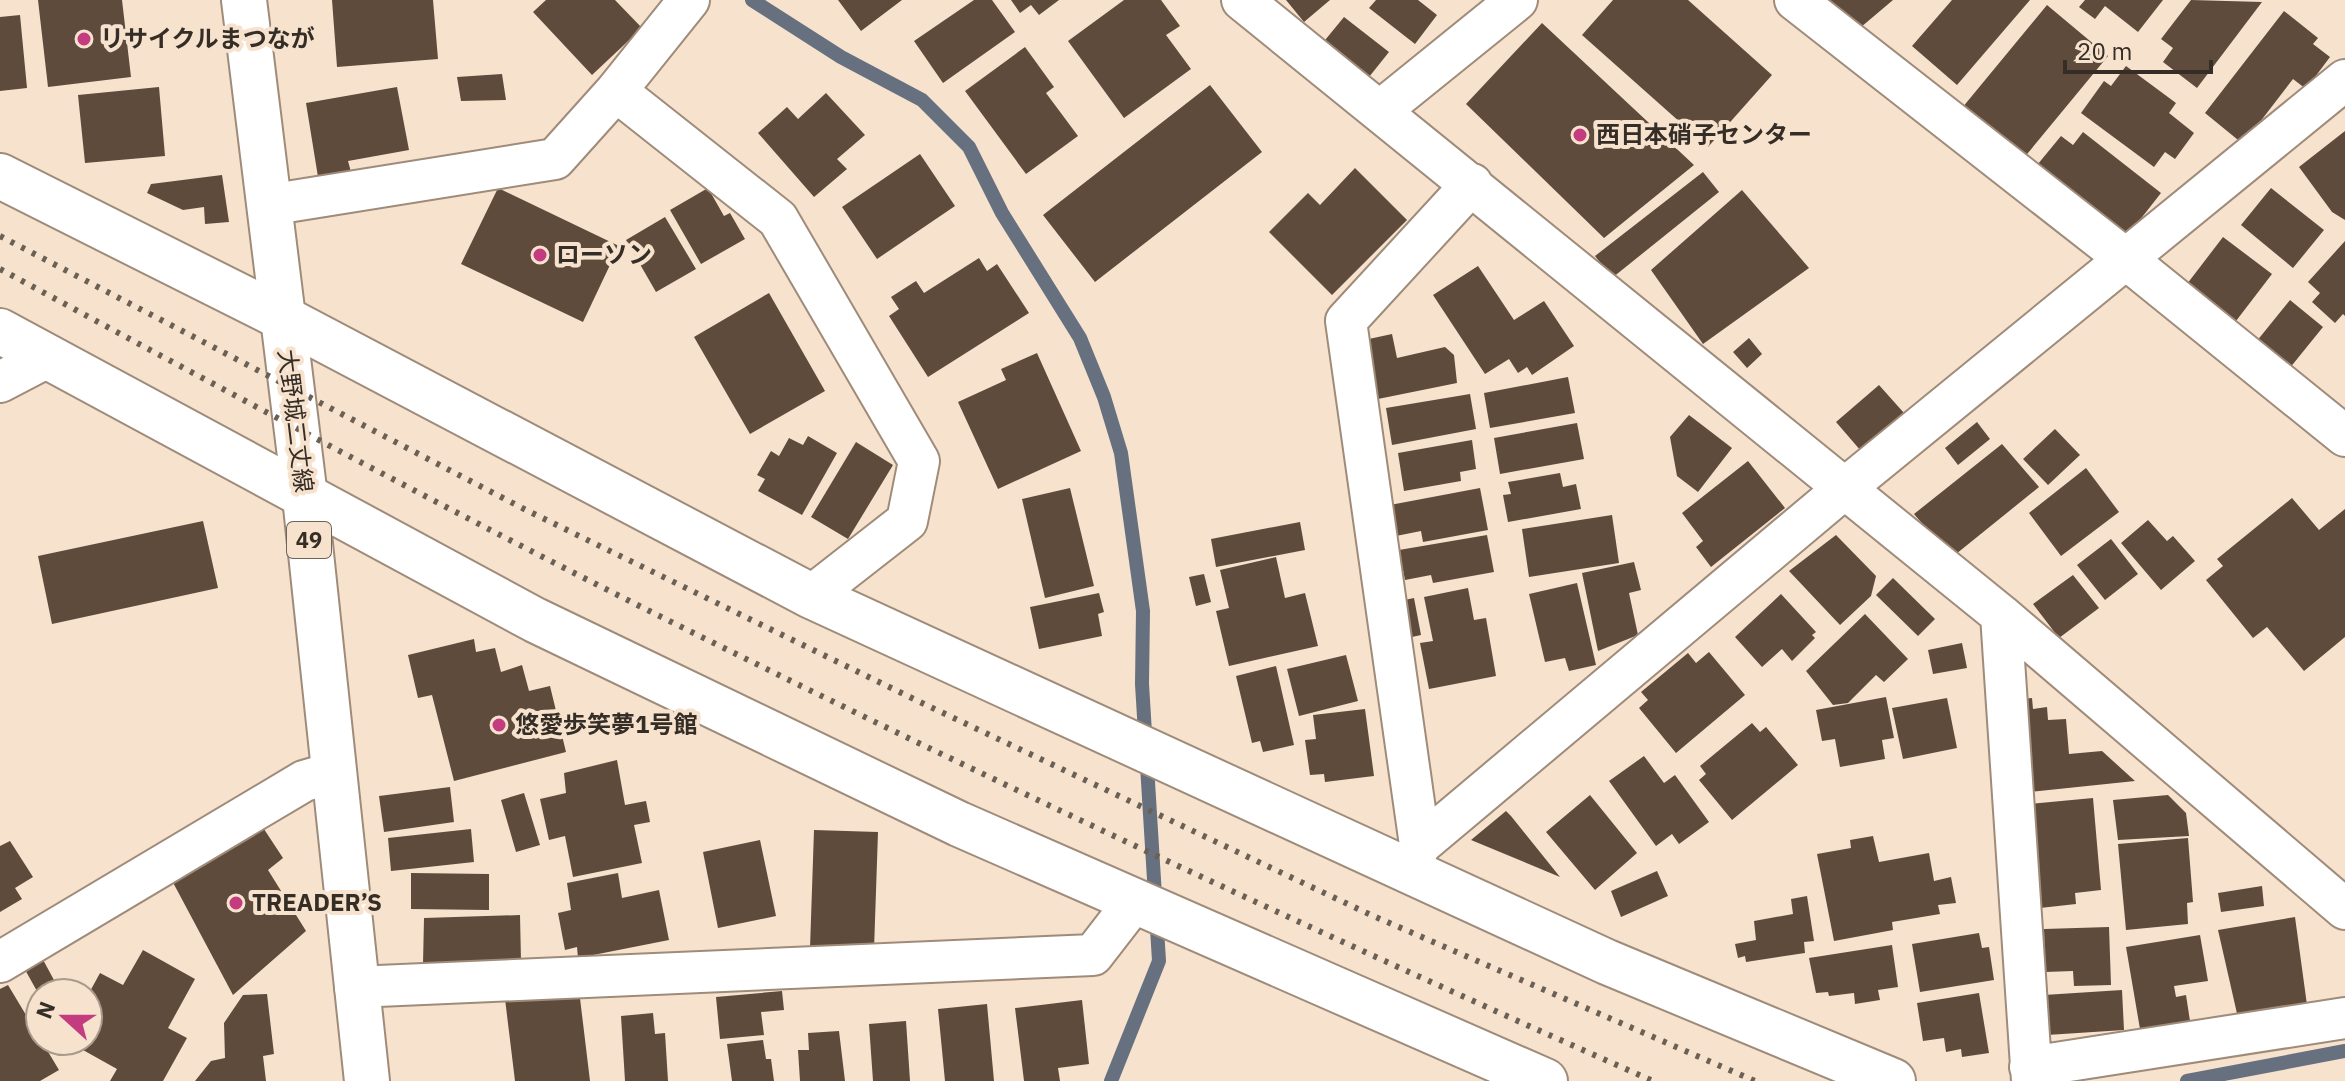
<svg xmlns="http://www.w3.org/2000/svg" width="2345" height="1081" viewBox="0 0 2345 1081" font-family="'IBM Plex Sans','Noto Sans JP',sans-serif">
	<style>
		.lines { fill: none; stroke-linecap: round; stroke-linejoin: round }
		.stream { stroke: #66707f; stroke-width: 14 }
		.building { fill: #5e4b3c }
		.minor-casing { stroke: #9e8b79; stroke-width: 44 }
		.tertiary-casing { stroke: #9e8b79; stroke-width: 48 }
		.primary-casing { stroke: #9e8b79; stroke-width: 48 }
		.minor { stroke: #fff; stroke-width: 40 }
		.tertiary { stroke: #fff; stroke-width: 44 }
		.primary { stroke: #fff; stroke-width: 44 }
		.rail { stroke: #6b6054; stroke-width: 6; stroke-dasharray: 4 8; stroke-linecap: butt }
		.poi-dot { fill: #c23c7f; stroke: #f7e2ce; stroke-width: 3 }
		.labels { text-anchor: middle; stroke-width: 8; stroke-linejoin: round; paint-order: stroke }
		.shield { fill: #f7e2ce; stroke: #6f6458; stroke-width: 2 }
		.shield-label { font-size: 22px; font-weight: bold; fill: #352e26 }
		.poi-label { font-size: 24px; font-weight: bold; fill: #352e26; stroke: #f7e2ce; text-anchor: start }
		.street-label { font-size: 24px; fill: #352e26; stroke: #f7e2ce }
	</style>
	<rect width="100%" height="100%" fill="#f7e2ce"/>
	<g class="lines">
		<path class="stream" d="M752,0L841,57L922,100L969,147L1002,213L1080,338L1104,397L1121,453L1143,611L1142,684L1159,961L1111,1081
			M2187,1081L2345,1051"/>
	</g>
	<path class="building" d="M38,0H122L131,77L48,87Z
		M332,0H433L438,59L337,67Z
		M546,0H615L642,28L592,75L533,12Z
		M838,0H902L861,31Z
		M974,0H992L1015,32L943,83L914,41Z
		M1011,0H1059L1039,15L1031,5L1020,13Z
		M1124,0H1161L1180,26L1166,35L1191,69L1124,118L1068,41Z
		M1286,0H1330L1304,22Z
		M1376,0H1418L1437,15L1415,44L1369,8Z
		M1613,0H1688L1772,75L1708,147L1582,35Z
		M1827,0H1893L1854,33Z
		M1952,0H2030L1957,85L1912,46Z
		M2085,0H2163L2138,32L2105,6L2095,19L2079,7Z
		M2191,0L2262,2L2197,88L2163,62L2173,48L2161,39Z
		M2047,5L2108,56L2023,159L1962,108Z
		M2284,11L2318,38L2313,44L2330,57L2306,89L2293,79L2243,144L2205,113Z
		M20,15L27,88L0,91V17Z
		M1344,17L1389,52L1365,82L1321,45Z
		M1542,23L1694,165L1604,238L1466,104Z
		M1025,47L1054,87L1046,93L1078,136L1026,174L965,91Z
		M2126,66L2176,103L2169,113L2194,133L2175,159L2165,152L2154,167L2081,113L2104,81L2111,86Z
		M502,74L506,100L461,101L457,77Z
		M1210,85L1262,152L1095,282L1043,215Z
		M159,87L165,156L85,163L78,95Z
		M397,87L409,150L348,161L351,172L318,177L306,103Z
		M826,93L865,135L837,159L847,169L814,197L758,133L787,107L798,119Z
		M2345,131V220L2332,212L2299,167Z
		M2083,132L2161,193L2121,244L2033,170L2061,136L2073,145Z
		M920,154L955,206L877,259L842,207Z
		M1355,168L1407,220L1332,295L1269,232L1308,193L1320,205Z
		M1703,172L1719,192L1612,278L1595,256Z
		M222,175L229,222L205,224L204,207L183,210L147,193L151,184Z
		M498,188L619,246L583,322L461,264Z
		M708,188L724,216L730,213L745,239L701,264L670,210Z
		M2271,188L2324,230L2293,268L2241,225Z
		M1742,190L1809,268L1703,344L1651,270Z
		M665,217L696,269L656,292L626,240Z
		M2223,237L2272,274L2236,321L2187,284Z
		M2345,241V316L2343,314L2335,323L2312,302L2320,293L2308,282Z
		M979,258L987,271L997,264L1029,313L928,377L889,316L899,309L891,297L916,281L924,293Z
		M1478,266L1514,320L1544,301L1574,346L1532,375L1527,367L1518,373L1509,359L1485,374L1433,295Z
		M769,293L825,391L750,434L694,337Z
		M2290,300L2323,327L2289,369L2256,342Z
		M1392,334L1397,358L1445,347L1454,355L1457,383L1368,401L1355,342Z
		M1749,338L1762,354L1747,368L1733,352Z
		M1037,353L1081,451L998,489L958,402L1006,380L1001,369Z
		M1568,377L1575,413L1490,428L1484,393Z
		M1879,385L1904,413L1861,451L1836,422Z
		M1470,394L1476,429L1392,445L1386,408Z
		M1689,415L1732,448L1698,492L1677,476L1670,437Z
		M1977,422L1990,439L1958,465L1945,448Z
		M1577,423L1584,459L1500,474L1494,438Z
		M2055,429L2080,455L2048,485L2023,459Z
		M808,436L837,453L802,515L758,491L765,479L757,475L771,451L779,456L789,438L803,445Z
		M1472,440L1476,469L1460,472L1461,481L1404,491L1398,453Z
		M856,442L893,465L848,539L811,517Z
		M2002,444L2039,487L1956,554L1943,548L1914,514Z
		M1748,461L1785,508L1711,567L1696,547L1703,541L1682,513Z
		M2086,468L2119,512L2061,556L2029,513Z
		M1560,473L1563,487L1576,484L1581,509L1508,522L1503,495L1511,494L1508,482Z
		M1070,488L1094,586L1045,598L1022,499Z
		M1480,488L1488,530L1423,542L1421,531L1396,536L1390,505Z
		M2292,498L2319,530L2345,509V637L2304,671L2267,627L2253,638L2206,580L2223,566L2217,559Z
		M1612,515L1619,563L1529,577L1522,529Z
		M2148,520L2167,541L2173,536L2195,561L2161,590L2121,543Z
		M203,521L218,588L52,624L38,556Z
		M1300,522L1305,550L1216,567L1211,539Z
		M1487,535L1494,572L1433,583L1431,575L1405,580L1399,550Z
		M1836,535L1876,576L1871,596L1840,625L1789,571Z
		M2111,539L2138,574L2105,600L2077,565Z
		M1276,557L1285,598L1305,593L1318,646L1229,666L1216,611L1229,608L1220,570Z
		M1634,562L1641,590L1629,593L1638,635L1598,651L1582,573Z
		M1204,574L1211,602L1196,606L1189,577Z
		M2073,575L2099,608L2059,638L2033,604Z
		M1893,578L1935,619L1918,636L1876,595Z
		M1577,583L1596,665L1569,671L1565,658L1545,662L1529,594Z
		M1468,588L1474,620L1486,618L1496,676L1429,689L1420,643L1433,641L1424,597Z
		M1099,593L1104,612L1098,614L1102,636L1039,649L1030,607Z
		M1781,594L1816,632L1812,635L1815,638L1792,661L1782,649L1762,667L1735,637Z
		M1414,598L1421,635L1403,639L1395,602Z
		M1865,614L1908,659L1884,682L1876,675L1848,703L1833,705L1806,671Z
		M474,639L476,652L495,648L501,672L522,665L529,691L550,686L566,752L454,781L432,695L418,698L408,655Z
		M1962,643L1967,668L1933,674L1928,650Z
		M1709,652L1745,695L1676,753L1639,708L1648,700L1641,692L1688,653L1696,663Z
		M1346,655L1358,701L1299,716L1287,669Z
		M1276,666L1294,745L1263,752L1260,741L1252,743L1236,676Z
		M1886,697L1894,738L1882,740L1885,759L1840,767L1835,739L1822,741L1816,710Z
		M1947,698L1957,748L1903,759L1892,708Z
		M2032,698L2033,709L2047,707L2048,720L2066,719L2069,754L2102,751L2135,781L2021,793L2013,700Z
		M1365,709L1374,776L1325,782L1324,774L1310,775L1305,740L1316,739L1313,715Z
		M1752,723L1760,732L1766,727L1798,765L1732,820L1699,780L1706,774L1700,766Z
		M1644,756L1664,783L1675,775L1709,822L1679,844L1672,834L1656,846L1609,781Z
		M617,760L625,805L646,801L650,822L634,825L642,863L573,877L565,836L549,840L540,799L566,793L564,773Z
		M450,787L454,822L384,832L379,796Z
		M524,793L540,845L516,852L501,800Z
		M1590,795L1637,853L1595,890L1546,832Z
		M2168,795L2186,813L2189,836L2118,840L2113,800Z
		M2093,798L2101,890L2075,893L2076,904L2040,908L2029,804Z
		M1506,811L1511,816L1560,877L1471,840Z
		M260,823L283,858L268,870L306,931L233,995L169,875Z
		M471,829L474,862L391,871L388,838Z
		M814,830L878,832L874,950L810,948Z
		M1873,836L1879,862L1929,853L1934,881L1951,877L1956,903L1938,905L1940,914L1892,922L1893,930L1834,941L1817,854L1851,848L1850,840Z
		M2188,838L2193,902L2187,903L2188,924L2126,930L2118,844Z
		M760,840L776,916L718,928L703,852Z
		M10,841L33,877L15,888L22,899L0,912V846Z
		M1657,871L1668,896L1621,917L1611,891Z
		M411,873L489,874V910L411,909Z
		M618,873L622,898L659,890L669,940L578,958L577,947L565,950L558,913L571,910L567,883Z
		M2262,886L2264,906L2221,912L2218,893Z
		M1807,896L1814,941L1804,942L1805,953L1746,962L1745,956L1738,958L1735,944L1756,940L1754,921L1793,914L1791,899Z
		M520,915L521,961L423,964L424,918Z
		M2295,917L2307,1005L2238,1018L2218,930Z
		M2109,927L2111,985L2074,986L2073,971L2045,972L2044,929Z
		M1979,933L1982,948L1989,947L1994,980L1920,992L1912,944Z
		M2200,935L2208,981L2174,986L2176,997L2186,995L2190,1021L2140,1029L2126,947Z
		M1892,945L1898,987L1878,990L1880,1000L1855,1004L1854,993L1829,996L1828,992L1816,993L1809,958Z
		M143,950L195,979L168,1028L187,1038L163,1081H110L117,1069L83,1050L101,1016L88,1008V995L100,973L123,985Z
		M41,956L61,993H38L23,966Z
		M8,985L59,1070L40,1081H0V989Z
		M579,990L590,1081H515L505,999Z
		M2122,990L2124,1030L2047,1035L2044,995Z
		M782,991L784,1010L761,1012L764,1035L720,1039L716,997Z
		M1979,993L1989,1053L1962,1057L1961,1049L1946,1052L1944,1038L1923,1041L1917,1003Z
		M267,994L274,1054L263,1056L266,1081H195L211,1061L225,1058L224,1023L243,995Z
		M1082,1000L1089,1064L1058,1068L1060,1081H1024L1015,1008Z
		M987,1004L994,1081H945L938,1009Z
		M653,1013L655,1034L665,1033L668,1081H625L621,1016Z
		M906,1021L910,1081H873L869,1024Z
		M839,1031L845,1081H800L798,1050H809L808,1033Z
		M763,1040L766,1059H771L774,1081H732L727,1044Z"/>
	<g class="lines">
		<g class="minor-casing">
			<path id="minor" d="M1242,0L2001,615L2345,909
				M1795,0L2126,259L2345,436
				M616,91L778,219L919,461L907,521L811,596
				M1381,110L1517,0
				M268,205L555,159L616,91L689,0
				M0,382L46,358
				M2001,615L2032,1081
				M1420,845L1346,321L1472,184
				M1408,872L1420,845L1845,488L2345,80
				M0,962L304,781L335,772
				M355,987L1093,955L1134,902
				M2030,1067L2345,1018"/>
		</g>
		<g class="tertiary-casing">
			<path id="tertiary" d="M0,176L283,318L811,596L1607,962L1893,1081
				M0,331L535,620L959,824L1545,1081"/>
		</g>
		<g class="primary-casing">
			<path id="primary" d="M244,0L305,497L367,1081"/>
		</g>
		<use href="#minor" class="minor"/>
		<use href="#tertiary" class="tertiary"/>
		<use href="#primary" class="primary"/>
		<path class="rail" d="M0,236L528,511L922,703L1371,915L1755,1081
			M0,269C239,398 478,527 722,647C1029,799 1340,943 1653,1081"/>
	</g>
	<g class="poi-dot">
		<circle cx="84" cy="39" r="8"/>
		<circle cx="1580" cy="135" r="8"/>
		<circle cx="540" cy="255" r="8"/>
		<circle cx="499" cy="725" r="8"/>
		<circle cx="236" cy="903" r="8"/>
	</g>
	<g class="labels">
		<rect class="shield" x="287" y="522" width="44" height="36" rx="6"/>
		<g class="shield-label">
			<text x="309" y="548">49</text>
		</g>
		<g class="poi-label">
			<text x="100" y="47">リサイクルまつなが</text>
			<text x="1596" y="143">西日本硝子センター</text>
			<text x="556" y="263">ローソン</text>
			<text x="515" y="733">悠愛歩笑夢1号館</text>
			<text x="252" y="911">TREADER’S</text>
		</g>
		<g class="street-label">
			<text transform="translate(295 421) rotate(83)" y="8">大野城二丈線</text>
		</g>
	</g>
	<g transform="translate(64 1017) rotate(291)"><circle r="38" fill="#f7e2ce" stroke="#a99a8b" stroke-width="2"/>
	<path d="M0-6L14 30L0 20L-14 30Z" fill="#c23c7f"/>
	<text y="-12" font-size="22" font-weight="bold" text-anchor="middle" fill="#352e26">N</text>
	</g>
	<path d="M2065 60v12h146v-12" fill="none" stroke="#352e26" stroke-width="4"/>
	<text x="2077" y="60" font-size="24" fill="#352e26" stroke="#f7e2ce" stroke-width="6" paint-order="stroke">20 m</text>
</svg>
